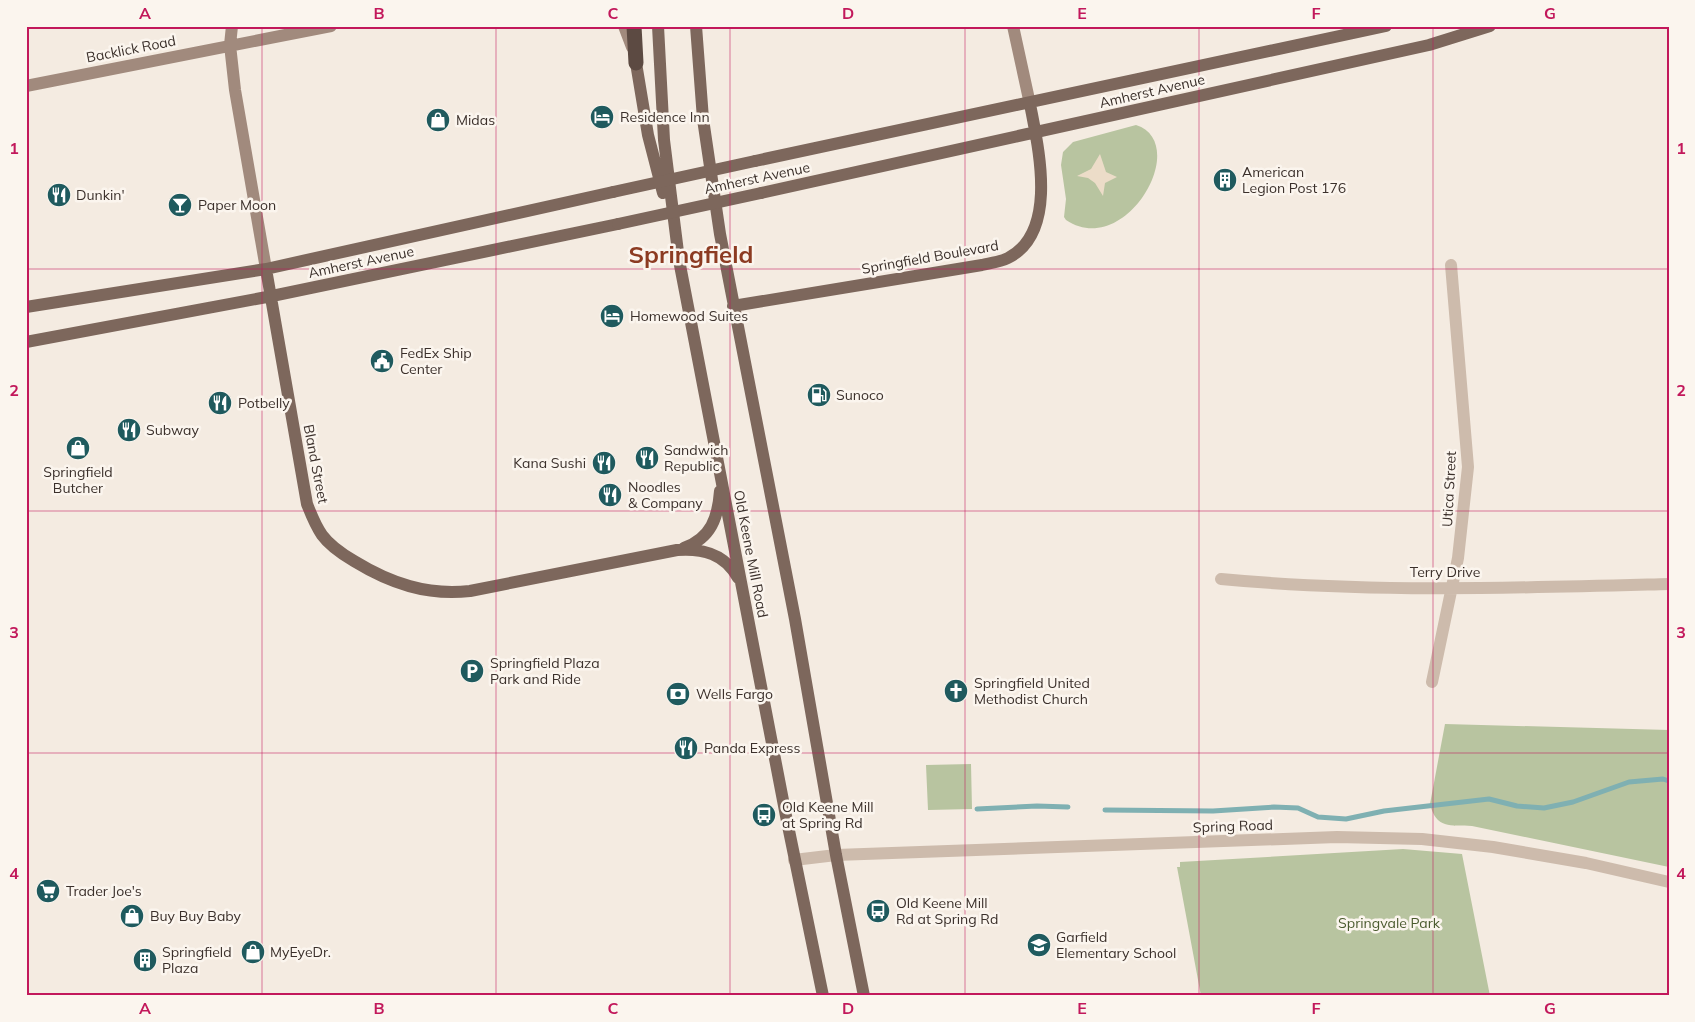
<svg xmlns="http://www.w3.org/2000/svg" width="1695" height="1022" viewBox="0 0 1695 1022" font-family="Mulish,sans-serif">
	<style>
		.green { fill: #b8c4a0 }
		.plaza { fill: #ecdcc8 }
		.lines { fill: none; stroke-linecap: round; stroke-linejoin: round }
		.stream { stroke: #7fb0b2; stroke-width: 5 }
		.street { stroke: #cdbbac; stroke-width: 12 }
		.secondary { stroke: #a18a7d; stroke-width: 12 }
		.primary { stroke: #7d675c; stroke-width: 12 }
		.highway { stroke: #5c4a42; stroke-width: 15 }
		.primary-bridge { stroke: #7d675c; stroke-width: 12 }
		.grid { fill: none; stroke: #c2185b; stroke-width: 1; stroke-opacity: 0.55 }
		.labels { text-anchor: middle; stroke-width: 5; stroke-linejoin: round; paint-order: stroke }
		.street-label { font-size: 14px; fill: #3b302b; stroke: #fbf5ee }
		.poi-label { font-size: 14px; fill: #3b302b; stroke: #fbf5ee; text-anchor: start }
		.park-label { font-size: 14px; fill: #4a5a2e; stroke: #fbf5ee }
		.town-label { font-size: 24px; font-weight: bold; fill: #8c3b22; stroke: #fbf5ee }
		.neatline { fill: none; stroke: #c2185b; stroke-width: 2 }
		.grid-label { font-size: 16px; text-anchor: middle; font-weight: bold; fill: #c2185b }
	</style>
	<rect width="100%" height="100%" fill="#f4ebe1"/>
	<path class="green" d="M1136,125C1192,143 1126,260 1066,220L1064,217L1066,199L1061,165L1063,152L1073,142Z
		M1445,724L1669,730V867L1472,826C1450,825 1436,829 1430,804Z
		M971,764L972,809L928,810L926,765Z
		M1403,849L1462,854L1490,996H1201L1177,867H1180V862Z"/>
	<path class="plaza" d="M1100,154L1106,172L1117,177L1105,183L1103,196L1095,183L1088,178L1077,176L1091,169Z"/>
	<g class="lines">
		<path class="stream" d="M977,809L1037,806L1068,807
			M1105,810L1213,811L1274,807L1298,808L1318,817L1346,819L1384,811L1489,799L1517,806L1544,808L1573,802L1629,782L1663,779L1669,781"/>
		<path class="street" d="M1221,579C1369,593 1520,588 1669,584
			M1432,682L1458,558L1468,467L1451,265
			M794,860L836,855L1337,837L1422,839L1493,847L1586,863L1669,882"/>
		<path class="secondary" d="M232,26L230,45L235,90L266,269
			M624,26L632,47
			M1013,26L1030,104
			M26,86L331,26"/>
		<path class="primary" d="M658,26L664,140L679,260L786,816L823,996
			M696,26L703,119L720,234L795,619L836,855L864,996
			M636,63L648,135L663,193
			M755,161L1386,26
			M761,193L1429,45L1490,26
			M266,269L307,504C311,514 315,525 322,535C330,546 342,554 354,561C390,583 427,596 470,591L677,550C703,548 725,554 738,578
			M733,306L982,265C991,263 1000,262 1008,258C1059,232 1038,147 1030,104
			M26,307L266,269L613,192
			M26,342L272,296L618,224
			M684,548C711,538 718,518 720,491"/>
		<path class="highway" d="M634,26L636,63"/>
		<path class="primary-bridge" d="M613,192L755,161
			M618,224L761,193"/>
	</g>
	<path class="grid" d="M262,26V996M496,26V996M730,26V996M965,26V996M1199,26V996M1433,26V996M26,269H1669M26,511H1669M26,753H1669"/>
	<defs>
		<g id="hotel-disc" transform="scale(1.25)"><circle r="9.5" fill="#1f5a5e" stroke="#fbf5ee"/><path d="M-6-4.5h1.5V1H6V5H4.5V3h-9V5H-6ZM-4 0a1.8 1.8 0 1 1 3.6 0ZM.5 0V-2.5h3Q6-2.5 6 0Z" fill="#fff"/></g>
		<g id="shop-disc" transform="scale(1.25)"><circle r="9.5" fill="#1f5a5e" stroke="#fbf5ee"/><path d="M-5-2.5h2.3a2.7 3.5 0 0 1 5.4 0H5L5.5 6h-11ZM-1.5-2.5h3a1.5 2.3 0 0 0-3 0Z" fill="#fff"/></g>
		<g id="building-disc" transform="scale(1.25)"><circle r="9.5" fill="#1f5a5e" stroke="#fbf5ee"/><path d="M-4-6H4V6H1V3H-1V6H-4ZM-2.5-4.3h1.7v1.8h-1.7ZM.8-4.3h1.7v1.8H.8ZM-2.5-1h1.7V.8h-1.7ZM.8-1h1.7V.8H.8Z" fill="#fff"/></g>
		<g id="restaurant-disc" transform="scale(1.25)"><circle r="9.5" fill="#1f5a5e" stroke="#fbf5ee"/><path d="M-5-6h1v4h1v-4h1v4h1v-4h1v5L-1.5 .5V6h-2V.5L-5-1ZM5-6V6H3V1.5H1.5Q1.5-4 5-6Z" fill="#fff"/></g>
		<g id="bar-disc" transform="scale(1.25)"><circle r="9.5" fill="#1f5a5e" stroke="#fbf5ee"/><path d="M-6-5H6L.8 .8V4.5H3.5V6h-7V4.5H-.8V.8Z" fill="#fff"/></g>
		<g id="civic-disc" transform="scale(1.25)"><circle r="9.5" fill="#1f5a5e" stroke="#fbf5ee"/><path d="M-.6-6.5H3V-4.5H.6V-3L4-1V1h2V6H-6V1h2V-1L-.6-3ZM-1.2 2.5V6h2.4V2.5Z" fill="#fff"/></g>
		<g id="fuel-disc" transform="scale(1.25)"><circle r="9.5" fill="#1f5a5e" stroke="#fbf5ee"/><path d="M-5.5-6h7V0h2V4h1.3V-2.5L3-4.5l.8-.8L6-3V5H2.5V1h-1V6h-7ZM-4.2-4.7v3.2H.2V-4.7Z" fill="#fff"/></g>
		<g id="parking-disc" transform="scale(1.25)"><circle r="9.5" fill="#1f5a5e" stroke="#fbf5ee"/><path d="M-3.5-5.5H1a3.5 3.5 0 0 1 0 7H-1V5.5H-3.5ZM-1-3.4V-.6H.8a1.4 1.4 0 0 0 0-2.8Z" fill="#fff"/></g>
		<g id="church-disc" transform="scale(1.25)"><circle r="9.5" fill="#1f5a5e" stroke="#fbf5ee"/><path d="M-1.2-6h2.4v3.5h3.3v2.4h-3.3V6h-2.4V-.1h-3.3v-2.4h3.3Z" fill="#fff"/></g>
		<g id="bank-disc" transform="scale(1.25)"><circle r="9.5" fill="#1f5a5e" stroke="#fbf5ee"/><path d="M-6-4H6V4H-6ZM0-2.3a2.3 2.3 0 1 0 0 4.6a2.3 2.3 0 1 0 0-4.6Z" fill="#fff"/></g>
		<g id="bus-disc" transform="scale(1.25)"><circle r="9.5" fill="#1f5a5e" stroke="#fbf5ee"/><path d="M-5-6H5V4H4V6H2V4H-2V6H-4V4H-5ZM-3.5-4V0h7V-4ZM-3.5 1.2v1.5H-2V1.2ZM2 1.2v1.5H3.5V1.2Z" fill="#fff"/></g>
		<g id="supermarket-disc" transform="scale(1.25)"><circle r="9.5" fill="#1f5a5e" stroke="#fbf5ee"/><path d="M-6-5.5h2.5l.6 2H6L4.5 2H-2.5L-4.4-4H-6ZM-1.5 3.2a1.3 1.3 0 1 0 .1 0ZM3 3.2a1.3 1.3 0 1 0 .1 0Z" fill="#fff"/></g>
		<g id="school-disc" transform="scale(1.25)"><circle r="9.5" fill="#1f5a5e" stroke="#fbf5ee"/><path d="M0-5L7-2L0 1L-7-2ZM-4 1L0 2.5L4 1V4Q0 6-4 4Z" fill="#fff"/></g>
	</defs>
	<g fill-rule="evenodd">
		<use href="#hotel-disc" x="602" y="117"/>
		<use href="#shop-disc" x="438" y="120"/>
		<use href="#building-disc" x="1225" y="180"/>
		<use href="#restaurant-disc" x="59" y="195"/>
		<use href="#bar-disc" x="180" y="205"/>
		<use href="#hotel-disc" x="612" y="316"/>
		<use href="#civic-disc" x="382" y="361"/>
		<use href="#fuel-disc" x="819" y="395"/>
		<use href="#restaurant-disc" x="220" y="403"/>
		<use href="#restaurant-disc" x="129" y="430"/>
		<use href="#shop-disc" x="78" y="448"/>
		<use href="#restaurant-disc" x="647" y="458"/>
		<use href="#restaurant-disc" x="604" y="463"/>
		<use href="#restaurant-disc" x="610" y="495"/>
		<use href="#parking-disc" x="472" y="671"/>
		<use href="#church-disc" x="956" y="691"/>
		<use href="#bank-disc" x="678" y="694"/>
		<use href="#restaurant-disc" x="686" y="748"/>
		<use href="#bus-disc" x="764" y="815"/>
		<use href="#supermarket-disc" x="48" y="891"/>
		<use href="#bus-disc" x="878" y="911"/>
		<use href="#shop-disc" x="132" y="916"/>
		<use href="#school-disc" x="1039" y="945"/>
		<use href="#shop-disc" x="253" y="952"/>
		<use href="#building-disc" x="145" y="960"/>
	</g>
	<g class="labels">
		<g class="street-label">
			<text transform="translate(131 49) rotate(-11)" y="5">Backlick Road</text>
			<text transform="translate(1152 91) rotate(-13)" y="5">Amherst Avenue</text>
			<text transform="translate(757 178) rotate(-12)" y="5">Amherst Avenue</text>
			<text transform="translate(930 257) rotate(-10)" y="5">Springfield Boulevard</text>
			<text transform="translate(361 262) rotate(-12)" y="5">Amherst Avenue</text>
			<text transform="translate(316 464) rotate(79)" y="5">Bland Street</text>
			<text transform="translate(1449 489) rotate(-87)" y="5">Utica Street</text>
			<text transform="translate(751 554) rotate(79)" y="5">Old Keene Mill Road</text>
			<text x="1445" y="577">Terry Drive</text>
			<text transform="translate(1233 826) rotate(-2)" y="5">Spring Road</text>
		</g>
		<g class="poi-label">
			<text x="620" y="122">Residence Inn</text>
			<text x="456" y="125">Midas</text>
			<text x="1242" y="177">American<tspan x="1242" dy="16">Legion Post 176</tspan></text>
			<text x="76" y="200">Dunkin'</text>
			<text x="198" y="210">Paper Moon</text>
			<text x="630" y="321">Homewood Suites</text>
			<text x="400" y="358">FedEx Ship<tspan x="400" dy="16">Center</tspan></text>
			<text x="836" y="400">Sunoco</text>
			<text x="238" y="408">Potbelly</text>
			<text x="146" y="435">Subway</text>
			<text x="664" y="455">Sandwich<tspan x="664" dy="16">Republic</tspan></text>
			<text x="586" y="468" text-anchor="end">Kana Sushi</text>
			<text x="78" y="477" text-anchor="middle">Springfield<tspan x="78" dy="16">Butcher</tspan></text>
			<text x="628" y="492">Noodles<tspan x="628" dy="16">&amp; Company</tspan></text>
			<text x="490" y="668">Springfield Plaza<tspan x="490" dy="16">Park and Ride</tspan></text>
			<text x="974" y="688">Springfield United<tspan x="974" dy="16">Methodist Church</tspan></text>
			<text x="696" y="699">Wells Fargo</text>
			<text x="704" y="753">Panda Express</text>
			<text x="782" y="812">Old Keene Mill<tspan x="782" dy="16">at Spring Rd</tspan></text>
			<text x="66" y="896">Trader Joe's</text>
			<text x="896" y="908">Old Keene Mill<tspan x="896" dy="16">Rd at Spring Rd</tspan></text>
			<text x="150" y="921">Buy Buy Baby</text>
			<text x="1056" y="942">Garfield<tspan x="1056" dy="16">Elementary School</tspan></text>
			<text x="162" y="957">Springfield<tspan x="162" dy="16">Plaza</tspan></text>
			<text x="270" y="957">MyEyeDr.</text>
		</g>
		<g class="park-label">
			<text x="1389" y="928">Springvale Park</text>
		</g>
		<g class="town-label">
			<text x="691" y="263">Springfield</text>
		</g>
	</g>
	<rect width="1695" height="1022" fill="none" stroke="#fbf5ee" stroke-width="55"/>
	<rect x="28" y="28" width="1640" height="966" class="neatline"/>
	<g class="grid-label">
		<text x="145" y="19">A</text>
		<text x="379" y="19">B</text>
		<text x="613" y="19">C</text>
		<text x="848" y="19">D</text>
		<text x="1082" y="19">E</text>
		<text x="1316" y="19">F</text>
		<text x="1550" y="19">G</text>
		<text x="14" y="154">1</text>
		<text x="1681" y="154">1</text>
		<text x="14" y="396">2</text>
		<text x="1681" y="396">2</text>
		<text x="14" y="638">3</text>
		<text x="1681" y="638">3</text>
		<text x="14" y="879">4</text>
		<text x="1681" y="879">4</text>
		<text x="145" y="1014">A</text>
		<text x="379" y="1014">B</text>
		<text x="613" y="1014">C</text>
		<text x="848" y="1014">D</text>
		<text x="1082" y="1014">E</text>
		<text x="1316" y="1014">F</text>
		<text x="1550" y="1014">G</text>
	</g>
</svg>
